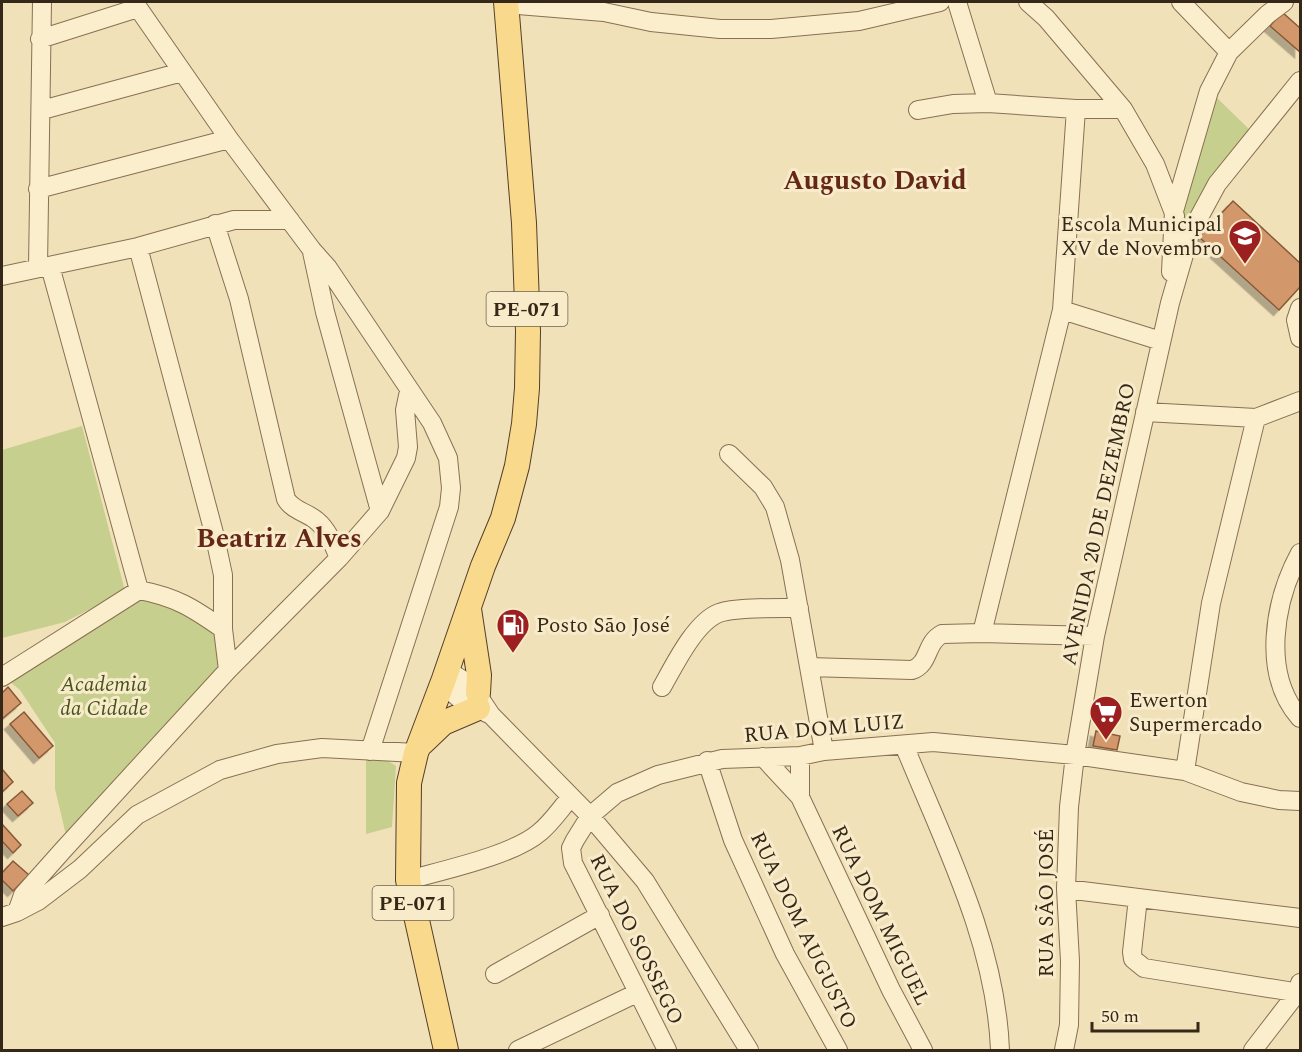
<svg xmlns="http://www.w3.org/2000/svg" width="1302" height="1052" viewBox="0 0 1302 1052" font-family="Spectral,serif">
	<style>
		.green { fill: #c6cf8d }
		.building { fill: #d2986c; stroke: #895937; stroke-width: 1.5; filter: url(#shadow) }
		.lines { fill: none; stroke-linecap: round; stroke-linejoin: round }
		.minor-casing { stroke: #887053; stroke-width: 20 }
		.major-casing { stroke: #553e28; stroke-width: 26 }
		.minor { stroke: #fbeecd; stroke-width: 18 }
		.major { stroke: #f9d98c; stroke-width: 24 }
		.labels { text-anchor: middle; stroke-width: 6; stroke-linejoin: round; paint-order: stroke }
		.shield { fill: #f8ebc9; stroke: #70624e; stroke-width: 1.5 }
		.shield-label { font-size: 20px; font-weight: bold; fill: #362819 }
		.poi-label { font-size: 21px; fill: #362819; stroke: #f8ebc9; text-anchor: start }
		.street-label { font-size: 21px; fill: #362819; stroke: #f8ebc9 }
		.park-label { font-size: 21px; font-style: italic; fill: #45541e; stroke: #f8ebc9 }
		.district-label { font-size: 27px; font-weight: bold; fill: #652816; stroke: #f8ebc9 }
	</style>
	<defs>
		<filter id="shadow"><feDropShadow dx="-5.5" dy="5.5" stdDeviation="0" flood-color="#0004"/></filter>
	</defs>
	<rect width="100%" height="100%" fill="#f1e1b9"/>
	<path class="green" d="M1215,96L1250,130L1188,222L1185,223L1180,219Z
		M82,426L125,591L65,622L2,638V450Z
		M141,595C157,596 165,602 180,611C204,625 231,638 216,671L66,835L55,789V743L20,690L9,681Z
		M366,758C377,759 387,759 396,766L392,827L366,834Z"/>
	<path class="building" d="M1282,12L1300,28V52L1270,26Z
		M1233,201L1300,263V287L1279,310L1199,237Z
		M8,687L21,703L2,719V693Z
		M24,712L53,746L39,758L10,724Z
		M1096,731L1120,736L1117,750L1093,746Z
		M2,769L13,782L2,792Z
		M22,791L33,803L18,816L7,804Z
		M2,824L21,845L13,853L2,841Z
		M13,861L29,875L13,891L2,880V873Z"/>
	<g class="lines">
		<g class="minor-casing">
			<path id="minor" d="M134,2L229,139L312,250L328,268L432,423L448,458L451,488L449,507L370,751
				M957,2L988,103
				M1028,2L1046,18L1123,109L1155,164L1175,216
				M1181,2L1229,52
				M506,4L604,12L651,22L720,29H771L859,21L940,2
				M40,39L138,8
				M42,110L182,72
				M918,110L953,104L988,103L1076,109H1123
				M38,189L229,139
				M215,224L239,299L286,499C293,511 307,512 317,521C328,530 334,546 339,558
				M138,247L214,533L223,575V629L228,670
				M312,252L325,312L380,511
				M50,266L139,590
				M38,267L42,2
				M1171,272L1174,211L1209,91L1229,52L1268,14L1284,2
				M2,276L138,247L234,220H290
				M1300,308L1296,320L1300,338
				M1062,310L1161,341
				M1145,412L1256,418L1300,401
				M729,454L763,487L775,507L790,560L824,751
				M1300,553C1274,601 1261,674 1300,718
				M982,633L1062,310L1076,109
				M809,667L912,670C930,664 925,643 942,634L982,633L1095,636
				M2,677L139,590C176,597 193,608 223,629
				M662,687C674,666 695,622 719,613C734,607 780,608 799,608
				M491,715C474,706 449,698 444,679L453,674L471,685L491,715L590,816L645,881L749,1050
				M904,745C944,843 996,943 1000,1050
				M800,756V797
				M763,757L800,797L891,990L923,1050
				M707,761L733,840L785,954L838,1050
				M1185,771L1211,603L1256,418
				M408,880C444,870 514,855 540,832C552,822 561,808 571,797
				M1066,889L1300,918
				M1138,898L1132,952L1133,959L1144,968L1300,993
				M17,912L23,895L64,849L228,670L339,558L380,511L406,458L408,447L405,410L409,391
				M2,917L17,912L38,901L80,869L137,815L220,770L277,754L322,748L416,753
				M495,974L600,915
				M518,1050L637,993
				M667,1050L573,863L571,848L575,840L590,816L617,793L658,775L722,759L800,756L824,751L933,742L1075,755L1185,771L1241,792L1279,800L1300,801
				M1064,1050L1069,1025L1070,961L1066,889L1069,807L1075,755L1095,636L1170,303L1190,234L1217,184L1300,81
				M1253,1050L1297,993L1300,983"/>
		</g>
		<g class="major-casing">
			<path id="major" d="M469,609L479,675L478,693
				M422,743L443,723L478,708
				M446,1050L408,880L409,783L416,753L444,679L483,566L503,518L517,466L524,424L527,388L528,331L524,223L506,2"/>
		</g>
		<use href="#minor" class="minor"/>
		<use href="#major" class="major"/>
	</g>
	<defs>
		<g id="school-pin" transform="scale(1.725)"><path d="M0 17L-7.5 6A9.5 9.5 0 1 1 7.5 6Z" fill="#9b201f" stroke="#f8ebc9"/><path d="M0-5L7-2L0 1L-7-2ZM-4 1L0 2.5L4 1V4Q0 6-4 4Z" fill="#fff"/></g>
		<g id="fuel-pin" transform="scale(1.725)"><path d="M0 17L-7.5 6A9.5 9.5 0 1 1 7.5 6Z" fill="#9b201f" stroke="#f8ebc9"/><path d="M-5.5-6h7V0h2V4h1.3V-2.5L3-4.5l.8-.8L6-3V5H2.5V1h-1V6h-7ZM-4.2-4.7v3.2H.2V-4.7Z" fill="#fff"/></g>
		<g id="supermarket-pin" transform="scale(1.725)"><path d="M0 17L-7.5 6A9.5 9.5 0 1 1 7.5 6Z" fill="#9b201f" stroke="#f8ebc9"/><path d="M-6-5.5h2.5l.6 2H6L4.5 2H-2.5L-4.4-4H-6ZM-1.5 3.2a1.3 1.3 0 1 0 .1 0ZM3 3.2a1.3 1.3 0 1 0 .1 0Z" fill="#fff"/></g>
	</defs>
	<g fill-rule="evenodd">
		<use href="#school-pin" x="1245" y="236"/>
		<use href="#fuel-pin" x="513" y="625"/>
		<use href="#supermarket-pin" x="1106" y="712"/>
	</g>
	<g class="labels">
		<g class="shield">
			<rect x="486.5" y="292" width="81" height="34" rx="4.5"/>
			<rect x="372.5" y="886" width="81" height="34" rx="4.5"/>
		</g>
		<g class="shield-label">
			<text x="527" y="316">PE-071</text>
			<text x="413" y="910">PE-071</text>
		</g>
		<g class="poi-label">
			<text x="1222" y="231" text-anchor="end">Escola Municipal<tspan x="1222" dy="24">XV de Novembro</tspan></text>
			<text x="536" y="632">Posto São José</text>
			<text x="1129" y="707">Ewerton<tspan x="1129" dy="24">Supermercado</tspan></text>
		</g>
		<g class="street-label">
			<text transform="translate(1098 524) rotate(-78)" y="7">AVENIDA 20 DE DEZEMBRO</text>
			<text transform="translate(824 728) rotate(-5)" y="7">RUA DOM LUIZ</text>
			<text transform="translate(1046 903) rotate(-90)" y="7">RUA SÃO JOSÉ</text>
			<text transform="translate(881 915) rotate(64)" y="7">RUA DOM MIGUEL</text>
			<text transform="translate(804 930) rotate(64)" y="7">RUA DOM AUGUSTO</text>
			<text transform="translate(637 939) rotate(64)" y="7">RUA DO SOSSEGO</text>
		</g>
		<g class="park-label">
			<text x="104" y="691">Academia<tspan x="104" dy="24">da Cidade</tspan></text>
		</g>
		<g class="district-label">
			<text x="875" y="189">Augusto David</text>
			<text x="279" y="547">Beatriz Alves</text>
		</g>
	</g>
	<rect width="1302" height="1052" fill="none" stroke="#362819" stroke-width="6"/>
	<path d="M1092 1022v9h106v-9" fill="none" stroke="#362819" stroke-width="3"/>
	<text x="1101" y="1022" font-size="18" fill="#362819" stroke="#f8ebc9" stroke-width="4.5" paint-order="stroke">50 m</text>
</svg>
